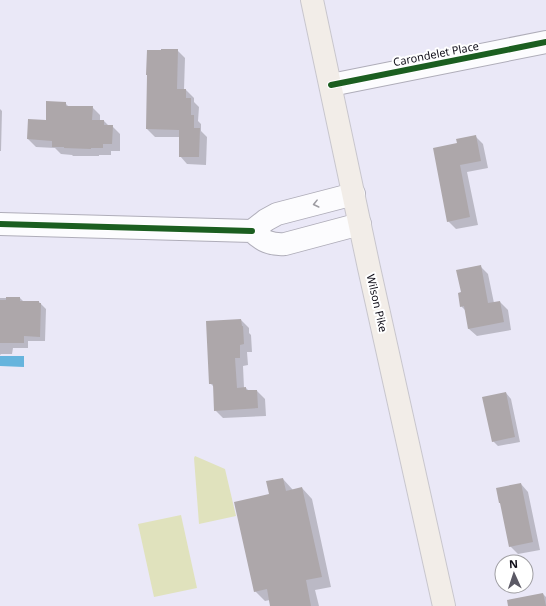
<svg xmlns="http://www.w3.org/2000/svg" width="546" height="606" viewBox="0 0 546 606" font-family="'Noto Sans',sans-serif">
	<style>
		.green { fill: #e0e2bd }
		.water { fill: #66b4dd }
		.shadow { fill: #0003 }
		.building { fill: #ada7aa }
		.lines { fill: none; stroke-linecap: round; stroke-linejoin: round }
		.minor-casing { stroke: #afadb9; stroke-width: 24 }
		.major-casing { stroke: #c8c6cd; stroke-width: 24 }
		.minor { stroke: #fcfcfe; stroke-width: 22 }
		.major { stroke: #f2ede8; stroke-width: 22 }
		.cycleway-casing { stroke: #fff; stroke-width: 8 }
		.cycleway { stroke: #1b5e20; stroke-width: 6 }
		.oneway { stroke: #9d9ca2 }
		.labels { text-anchor: middle; stroke-width: 4; stroke-linejoin: round; paint-order: stroke }
		.street-label { font-size: 11px; fill: #0e0c17; stroke: #fff }
	</style>
	<rect width="100%" height="100%" fill="#eae8f7"/>
	<path class="green" d="M195,456L225,469L236,516L199,524L194,458Z
		M181,515L197,588L154,597L138,524Z"/>
	<path class="water" d="M0,356H24V367L0,366Z"/>
	<path class="shadow" d="M177,50L185,58L184,90H186L194,98V102L199,107L198,121L201,124V131L207,137L206,165L187,164L180,156V137H155L147,129Z
		M65,103L69,107H92L100,115V121H104L109,126H112L120,134V151H111V155H99V156H73L72,155L61,154L55,148L36,147L28,139Z
		M0,109L2,111L1,151H0Z
		M475,136L483,144L488,168L467,172L478,225L456,229L448,221L458,144Z
		M480,266L488,274L494,303L500,302L508,310L511,330L477,336L469,329L466,311L461,306L462,293Z
		M0,298H20L24,302H39L46,309L45,341H28V348H13L12,354H1L0,355Z
		M241,320L249,328V333L251,335L252,352H247L248,365L243,366L244,388H246L249,391H257L265,399L266,416L223,418L215,410L214,387L210,383Z
		M506,393L511,399L520,442L498,446L493,441Z
		M283,479L293,490L302,488L312,499L331,587L315,590L319,606H271L270,600L265,601L255,591L270,495Z
		M521,484L528,492L540,550L518,554L510,546L502,505L500,503Z
		M543,594L546,597V606H524Z"/>
	<path class="building" d="M161,49H178L177,89H186V98H191V115H194V128H200L199,157H179V130L146,129L147,75H146L147,50H161Z
		M46,101L66,102V106H93L92,120H104V125H113L112,144H103V148H91V149L64,148V147H52V141L27,139L28,119L46,120Z
		M476,135L481,161L460,165L470,217L447,222L433,148L457,143L456,139Z
		M481,265L488,303L500,301L504,322L468,329L464,306L460,307L458,293L461,292L456,270Z
		M6,297H20V301H39V303H41L40,337L24,336V343H0V300H6Z
		M241,319L242,326H243L244,344L240,345V358H235L237,388L246,387V390H257L258,408L214,411L213,384H209L206,321Z
		M506,392L515,437L492,442L482,397Z
		M283,478L286,491L302,487L322,577L306,580L311,606H270L267,589L254,592L234,502L269,494L266,481Z
		M521,483L533,542L509,547L500,503H499L496,488Z
		M543,593L546,606H508L507,600Z"/>
	<g class="lines">
		<g class="minor-casing">
			<path id="minor" d="M331,85L546,42
				M354,194L277,214L266,220L252,231C262,241 271,245 285,244L360,224
				M0,224L252,231"/>
		</g>
		<g class="major-casing">
			<path id="major" d="M312,0L369,268L444,606"/>
		</g>
		<use href="#minor" class="minor"/>
		<use href="#major" class="major"/>
		<g class="cycleway-casing">
			<path id="cycleway" d="M331,85L546,42
				M0,224L252,231"/>
		</g>
		<use href="#cycleway" class="cycleway"/>
	</g>
	<defs><path id="oneway-chevron" d="M-2-3.5L2.5 0L-2 3.5" fill="none" stroke-width="1.6" stroke-linecap="round" stroke-linejoin="round"/></defs>
	<use class="oneway" href="#oneway-chevron" transform="translate(316 204) rotate(166)"/>
	<g class="labels">
		<g class="street-label">
			<text transform="translate(436 54) rotate(-11)" y="4">Carondelet Place</text>
			<text transform="translate(377 303) rotate(77)" y="4">Wilson Pike</text>
		</g>
	</g>
	<g transform="translate(514 574) rotate(357)"><circle r="19" fill="#ffffff" stroke="#9f9ea2"/>
	<path d="M0-3L7 15L0 10L-7 15Z" fill="#5b5965"/>
	<text y="-6" font-size="11" font-weight="bold" text-anchor="middle" fill="#0e0c17">N</text>
	</g>
</svg>
